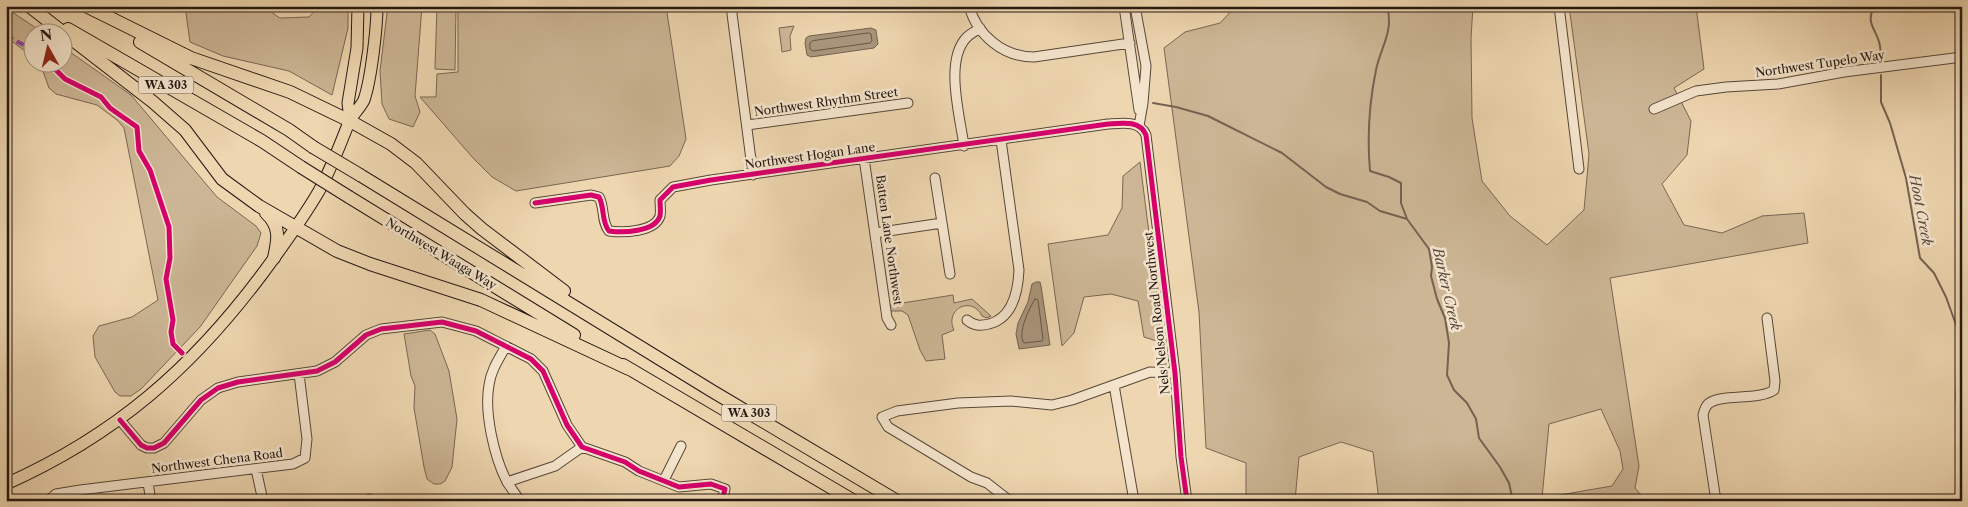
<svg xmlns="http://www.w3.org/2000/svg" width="1968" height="507" viewBox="0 0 1968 507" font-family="'Libre Caslon Text',serif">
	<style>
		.green { fill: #ccb695; stroke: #786754; fill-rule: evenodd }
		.water { fill: #a9957b; stroke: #746351 }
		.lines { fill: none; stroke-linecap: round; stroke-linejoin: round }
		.shore { stroke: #665647; stroke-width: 1 }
		.stream { stroke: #746351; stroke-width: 2 }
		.minor-casing { stroke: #56483a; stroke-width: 11 }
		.major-casing { stroke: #241813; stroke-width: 13 }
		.highway-casing { stroke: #241813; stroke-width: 14 }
		.minor { stroke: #f4e4cc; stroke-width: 9 }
		.major { stroke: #eed6b0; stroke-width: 11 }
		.highway { stroke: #eed6b0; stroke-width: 12 }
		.highway-bridge-casing { stroke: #241813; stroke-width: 14; stroke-linecap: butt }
		.highway-bridge { stroke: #eed6b0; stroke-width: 12 }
		.quiet { stroke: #8e44ad; stroke-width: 4; stroke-dasharray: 8 4; stroke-linecap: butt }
		.cycleway-casing { stroke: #f4e4cc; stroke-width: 8 }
		.cycleway { stroke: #d6006c; stroke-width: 5 }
		.labels { text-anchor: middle; stroke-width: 5; stroke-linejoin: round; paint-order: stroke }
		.shield { fill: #f4e4cc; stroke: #62554a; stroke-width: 1 }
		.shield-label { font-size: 11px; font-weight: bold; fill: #241813 }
		.street-label { font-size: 12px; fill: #241813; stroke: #f4e4cc }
		.water-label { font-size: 14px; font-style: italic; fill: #594a3d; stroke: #f4e4cc }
	</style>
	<rect width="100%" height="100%" fill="#eed6b0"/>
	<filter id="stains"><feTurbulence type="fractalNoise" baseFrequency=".004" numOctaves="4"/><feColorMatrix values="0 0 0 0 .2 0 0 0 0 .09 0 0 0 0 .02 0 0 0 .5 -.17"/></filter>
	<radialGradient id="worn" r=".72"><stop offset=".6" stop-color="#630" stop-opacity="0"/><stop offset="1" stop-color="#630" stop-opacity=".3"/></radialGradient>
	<path class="green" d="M185,6H262L280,18L309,17L319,6H348V28L332,95L289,71L223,56L190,42Z
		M387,6H422L415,96L420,112L413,127L389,119L382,104L380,71L387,13Z
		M437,6H456L455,70L435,69Z
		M458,6H666L686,139L679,156L670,166L516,191L492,177L473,158L420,97H436L437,74L458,72Z
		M1236,6H1473L1471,38L1472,118L1482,181L1510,216L1547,245L1584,210L1589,154L1569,6H1696L1704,69L1674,88L1691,121L1687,155L1662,184L1684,225L1722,233L1762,216L1804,213L1808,243L1610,278L1639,466L1635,488L1646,501H1379L1373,452L1341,442L1299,457L1295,501H1246V463L1206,448L1199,312L1164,48L1185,32L1220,23ZM1601,409L1620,451L1623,469L1612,486L1542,498L1549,424Z
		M6,8L42,32H32V56L6,37Z
		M794,26L790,36L791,50L782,52L779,28Z
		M63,47L131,95L217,197L256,226L261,233L257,246L200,327L141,389L131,396H120L115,392L95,357L93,336L99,326L132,317L158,300L124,128L117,120L97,105L56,94L49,88L40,63L62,62Z
		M1140,162L1163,343L1144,337L1138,301L1111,294L1084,297L1074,333L1062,346L1048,244L1108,235L1122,208L1123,176Z
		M953,295L954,303L972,299L991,316L987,318L982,316C972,295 944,309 954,330L942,335L945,359L926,361L920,350L908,315L902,311H890V305Z
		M430,330L435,334L449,371L457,419L452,467L445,481L440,484H434L427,479L424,467L414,408L415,386L411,376L404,334Z"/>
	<path class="water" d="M871,28L876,30L878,44L874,48L811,57L807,55L805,43L806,38L809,36Z
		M1036,282H1040L1041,286L1050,345L1019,349L1016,334L1018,323L1028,302L1032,284Z"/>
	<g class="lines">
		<path class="shore" d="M869,33L871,34L872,41L870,43L813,51L810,49V43L812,41Z
			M1035,299L1038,300L1043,339L1042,341L1024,343C1017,333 1029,309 1035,299Z"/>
		<path class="stream" d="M1387,6C1394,32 1381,46 1376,70C1369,104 1367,137 1370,171L1389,177L1401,183V203L1407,219L1429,249L1432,267L1431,276L1437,299L1445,318L1449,343L1447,375L1454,390L1467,403L1476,419L1479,438L1500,467L1509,483L1513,501
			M1874,6C1865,26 1877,28 1880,46C1881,51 1880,57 1880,63
			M1881,75V102L1890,123L1906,178L1920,258L1934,273L1946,297L1959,333L1956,398L1962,460
			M1153,103L1176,107L1208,116L1282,153L1326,187L1340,194L1367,202L1380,211L1407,219"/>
		<g class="minor-casing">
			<path id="minor" d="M733,6L732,14L753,175
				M969,6C977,35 1003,57 1034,57L1130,43
				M1124,6L1139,110
				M1135,6L1146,66L1143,103L1139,126
				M1559,6L1579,169
				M1654,109L1696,91L1726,87L1778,84L1844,72L1962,57
				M747,125L908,103
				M964,146C960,116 944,60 967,37C971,33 976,31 980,28
				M864,158L887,318L891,325
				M935,178L950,274
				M535,203L591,195L599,197C605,208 601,221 609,231C623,233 655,232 660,216C661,211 660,205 660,200L673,187L711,180L1108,124C1122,123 1140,120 1146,135L1175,373L1181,457L1187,501
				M875,233L942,223
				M967,320C974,326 980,326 989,324C1013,318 1018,292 1019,270L1001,140
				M506,346C499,359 491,370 489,385C484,412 494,457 507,482C511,488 516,495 520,501
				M1114,385L1134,501
				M120,420L141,445L147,448H154L164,443L201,400L218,388L238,382L317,371L335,362L366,335L381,329L442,322L476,331L531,359L543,371L567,425L582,447L625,462L639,471L679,487L711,484L725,489L722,501
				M256,469L263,501
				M664,480L681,446
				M507,482L555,466L582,447
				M148,483L151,501
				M369,499V501
				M48,501L56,494L80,490L293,464L305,458L307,439L299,374
				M1010,501L987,483L971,477L888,427L882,417L897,411L958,403L1011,401L1052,405L1072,400L1150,372L1175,373
				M1716,501L1703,415C1704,411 1705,407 1708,404C1721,393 1758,401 1774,390L1775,381L1767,318"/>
		</g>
		<g class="major-casing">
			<path id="major" d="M350,121L348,103L357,48L358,6
				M6,484C116,435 192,368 263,273C283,246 302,220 319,191C331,169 340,145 349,122C353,114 360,108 364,100C371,80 377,28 377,6"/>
		</g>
		<g class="highway-casing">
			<path id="highway" d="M29,6L153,102L185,130L222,179L259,206L337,251L370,264L481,300L629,369
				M86,6L191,58L290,92L350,121L391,144L416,163L465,214L482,229L564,291
				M68,29L262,141L301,167
				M140,42L289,130L313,147
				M360,175L712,391L897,501
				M349,197L574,335
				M266,213C281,227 278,240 274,258
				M623,365L854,501"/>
		</g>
		<use href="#minor" class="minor"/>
		<use href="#major" class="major"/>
		<use href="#highway" class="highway"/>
		<g class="highway-bridge-casing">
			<path id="highway-bridge" d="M313,147L360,175
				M301,167L349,197"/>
		</g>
		<use href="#highway-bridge" class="highway-bridge"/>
		<path class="quiet" d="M6,36L32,49"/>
		<g class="cycleway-casing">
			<path id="cycleway" d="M48,62L65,79L101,97L110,108L137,127L139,151L150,170L169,227L170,258L166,279L173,320L171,332L173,344L182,353
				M535,203L591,195L599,197C605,208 601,221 609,231C623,233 655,232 660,216C661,211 660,205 660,200L673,187L711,180L1108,124C1122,123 1140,120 1146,135L1175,373L1181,457L1187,501
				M120,420L141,445L147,448H154L164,443L201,400L218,388L238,382L317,371L335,362L366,335L381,329L442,322L476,331L531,359L543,371L567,425L582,447L625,462L639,471L679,487L711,484L725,489L722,501"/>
		</g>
		<use href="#cycleway" class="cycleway"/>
	</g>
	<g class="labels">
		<g class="shield">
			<rect x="138.5" y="76.5" width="55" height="17" rx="4"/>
			<rect x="721.5" y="404.5" width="55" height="17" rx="4"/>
		</g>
		<g class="shield-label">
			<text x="166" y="89">WA 303</text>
			<text x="749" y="417">WA 303</text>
		</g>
		<g class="street-label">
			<text transform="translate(1820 64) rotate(-8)" y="4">Northwest Tupelo Way</text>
			<text transform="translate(826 102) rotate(-8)" y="4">Northwest Rhythm Street</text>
			<text transform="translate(810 156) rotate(-8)" y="4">Northwest Hogan Lane</text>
			<text transform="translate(889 240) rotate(82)" y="4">Batten Lane Northwest</text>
			<text transform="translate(441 254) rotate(31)" y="4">Northwest Waaga Way</text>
			<text transform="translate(1157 313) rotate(-96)" y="4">Nels Nelson Road Northwest</text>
			<text transform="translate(217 461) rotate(-7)" y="4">Northwest Chena Road</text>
		</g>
		<g class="water-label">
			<text transform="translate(1921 210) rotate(79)" y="5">Hoot Creek</text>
			<text transform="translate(1447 289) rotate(77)" y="5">Barker Creek</text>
		</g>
	</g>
	<rect width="1968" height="507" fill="none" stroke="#eed6b0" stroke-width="25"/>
	<rect x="8" y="8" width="1953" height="492" fill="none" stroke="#241813" stroke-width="2.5"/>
	<rect x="12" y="12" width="1943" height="482" fill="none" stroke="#241813"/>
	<g transform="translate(48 48) rotate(352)"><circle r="24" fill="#f4e4cc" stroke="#a19282"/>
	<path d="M0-4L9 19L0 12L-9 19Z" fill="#8f2418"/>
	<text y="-8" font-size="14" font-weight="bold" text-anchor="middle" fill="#241813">N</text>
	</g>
	<rect width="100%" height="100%" filter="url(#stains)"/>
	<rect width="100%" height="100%" fill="url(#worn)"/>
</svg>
